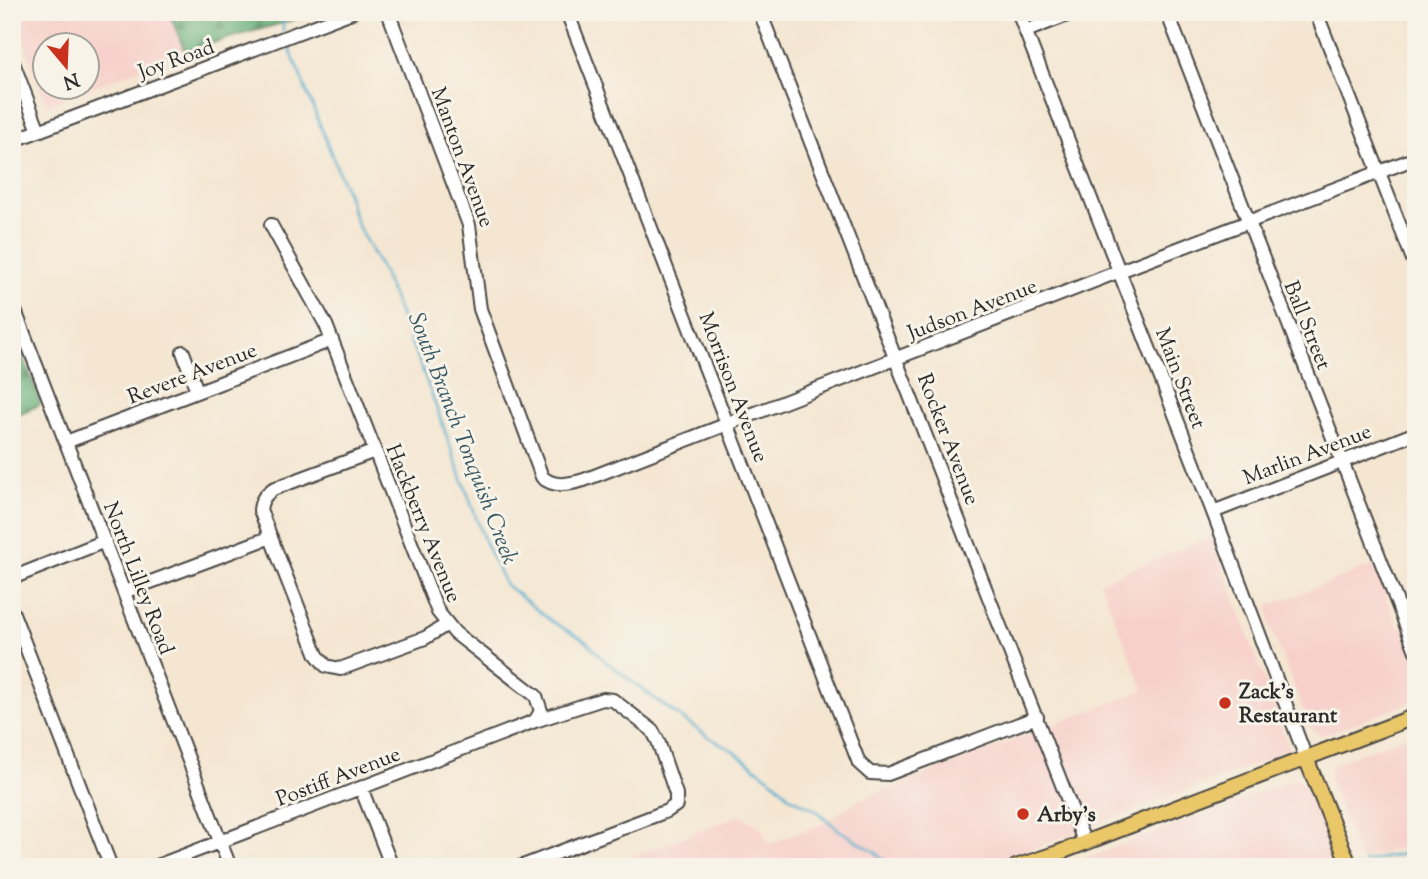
<svg xmlns="http://www.w3.org/2000/svg" width="1428" height="879" viewBox="0 0 1428 879" font-family="'Sorts Mill Goudy',serif">
	<style>
		.built { fill: #f7d0ca; fill-rule: evenodd }
		.forest { fill: url(#forest-firs); stroke: #466c50; stroke-width: 2 }
		.lines { fill: none; stroke-linecap: round; stroke-linejoin: round }
		.stream { stroke: #4fabcd; stroke-width: 2.5 }
		.minor-casing { stroke: #494744; stroke-width: 16 }
		.major-casing { stroke: #494744; stroke-width: 18 }
		.minor { stroke: #fff; stroke-width: 12 }
		.major { stroke: #eac769; stroke-width: 14 }
		.poi-dot { fill: #c8321e; stroke: #f7f3e8; stroke-width: 2.5 }
		.labels { text-anchor: middle; stroke-width: 6; stroke-linejoin: round; paint-order: stroke }
		.street-label { font-size: 21px; fill: #2b2b2b; stroke: #f7f3e8 }
		.poi-label { font-size: 21px; font-weight: bold; fill: #2b2b2b; stroke: #f7f3e8; text-anchor: start }
		.water-label { font-size: 23px; font-style: italic; fill: #385864; stroke: #f7f3e8 }
	</style>
	<defs>
		<pattern id="forest-firs" width="22" height="20" patternUnits="userSpaceOnUse" patternTransform="scale(1.75)"><rect width="22" height="20" fill="#62ac74"/><path d="M5 1l3.5 6h-7zM16 11l3.5 6h-7z" fill="#518c5f"/></pattern>
	</defs>
	<rect width="100%" height="100%" fill="#f7f3e8"/>
	<filter id="ink" filterUnits="userSpaceOnUse"><feTurbulence type="fractalNoise" baseFrequency=".0143" numOctaves="2"/><feDisplacementMap in="SourceGraphic" scale="14" xChannelSelector="R" yChannelSelector="G"/><feConvolveMatrix kernelMatrix="1 2 1 2 8 2 1 2 1" color-interpolation-filters="sRGB"/></filter>
	<filter id="wash" filterUnits="userSpaceOnUse"><feTurbulence type="fractalNoise" baseFrequency=".00686" numOctaves="4" result="noise"/><feDisplacementMap in="SourceGraphic" scale="28" xChannelSelector="R" yChannelSelector="G"/><feGaussianBlur stdDeviation="1.57" result="paint"/><feColorMatrix in="noise" values="0 0 0 0 0 0 0 0 0 0 0 0 0 0 0 0 0 1.4 0 .05"/><feComposite in="paint" operator="in"/></filter>
	<g filter="url(#wash)">
		<rect width="100%" height="100%" fill="#f4e6d1"/>
		<path class="built" d="M12,12H170L185,51L47,105ZM46,46H88V88H46Z
			M1212,536L1290,751L984,867H606L741,815L761,828L769,844L824,823L859,800L1144,690L1100,582Z
			M1374,565L1398,628L1410,624L1416,639V701L1324,735L1318,734L1310,727L1270,626L1268,606Z
			M1416,732V843L1360,860L1329,779L1332,764Z
			M1298,778L1309,791L1339,867H1063Z"/>
		<path class="forest" d="M169,12H301L303,17L185,51Z
			M12,325L40,401L39,405L12,417Z"/>
		<g class="lines">
			<path class="stream" d="M283,12V32
				M287,42L347,193L357,224L383,273L425,376L486,545L505,584L551,621L586,641L605,661L662,704L707,736L732,750L776,783L790,797L814,809L839,830L875,852L892,867
				M1364,862L1416,851"/>
		</g>
	</g>
	<g filter="url(#ink)">
		<g class="lines">
			<g class="minor-casing">
				<path id="minor" d="M388,12L469,225L480,309L542,477C554,488 570,484 584,480L1138,264L1416,158
					M567,12L859,763L870,773L888,774L1037,717
					M760,12L1084,841
					M1018,12L1213,512L1306,758
					M1167,12L1416,651
					M1316,12L1416,267
					M1026,31L1075,12
					M12,60L39,131
					M12,141L352,12
					M271,225L326,325L438,612L455,633L536,696L541,711L535,721
					M12,303L230,867
					M183,352L197,391
					M66,442L332,340
					M375,451L273,489C265,495 261,500 260,510L317,655L326,666L340,669L425,638L446,625
					M1213,512L1416,433
					M12,578L105,541
					M124,592L271,537
					M12,611L111,867
					M361,788L392,867
					M154,867L535,721L603,699L613,700L652,730L658,741L676,794V805L667,811L520,867"/>
			</g>
			<g class="major-casing">
				<path id="major" d="M1306,758L1350,867
					M1016,867L1058,853L1416,716"/>
			</g>
			<use href="#minor" class="minor"/>
			<use href="#major" class="major"/>
		</g>
	</g>
	<g class="poi-dot">
		<circle cx="1225" cy="703" r="7"/>
		<circle cx="1023" cy="814" r="7"/>
	</g>
	<g class="labels">
		<g class="street-label">
			<text transform="translate(176 59) rotate(-20)" y="7">Joy Road</text>
			<text transform="translate(463 157) rotate(70)" y="7">Manton Avenue</text>
			<text transform="translate(972 309) rotate(-21)" y="7">Judson Avenue</text>
			<text transform="translate(1308 325) rotate(68)" y="7">Ball Street</text>
			<text transform="translate(192 373) rotate(-21)" y="7">Revere Avenue</text>
			<text transform="translate(1181 378) rotate(69)" y="7">Main Street</text>
			<text transform="translate(734 387) rotate(69)" y="7">Morrison Avenue</text>
			<text transform="translate(949 439) rotate(69)" y="7">Rocker Avenue</text>
			<text transform="translate(1307 454) rotate(-21)" y="7">Marlin Avenue</text>
			<text transform="translate(424 523) rotate(68)" y="7">Hackberry Avenue</text>
			<text transform="translate(139 578) rotate(69)" y="7">North Lilley Road</text>
			<text transform="translate(338 776) rotate(-21)" y="7">Postiff Avenue</text>
		</g>
		<g class="poi-label">
			<text x="1239" y="698">Zack's<tspan x="1239" dy="24">Restaurant</tspan></text>
			<text x="1037" y="821">Arby's</text>
		</g>
		<g class="water-label">
			<text transform="translate(464 438) rotate(69)" y="8">South Branch Tonquish Creek</text>
		</g>
	</g>
	<rect width="1428" height="879" fill="none" stroke="#f7f3e8" stroke-width="42"/>
	<g transform="translate(66 66) rotate(161)"><circle r="33" fill="#f7f3e8" stroke="#a5a39c" stroke-width="2"/>
	<path d="M0-5L12 26L0 18L-12 26Z" fill="#c8321e"/>
	<text y="-10" font-size="19" font-weight="bold" text-anchor="middle" fill="#2b2b2b">N</text>
	</g>
</svg>
